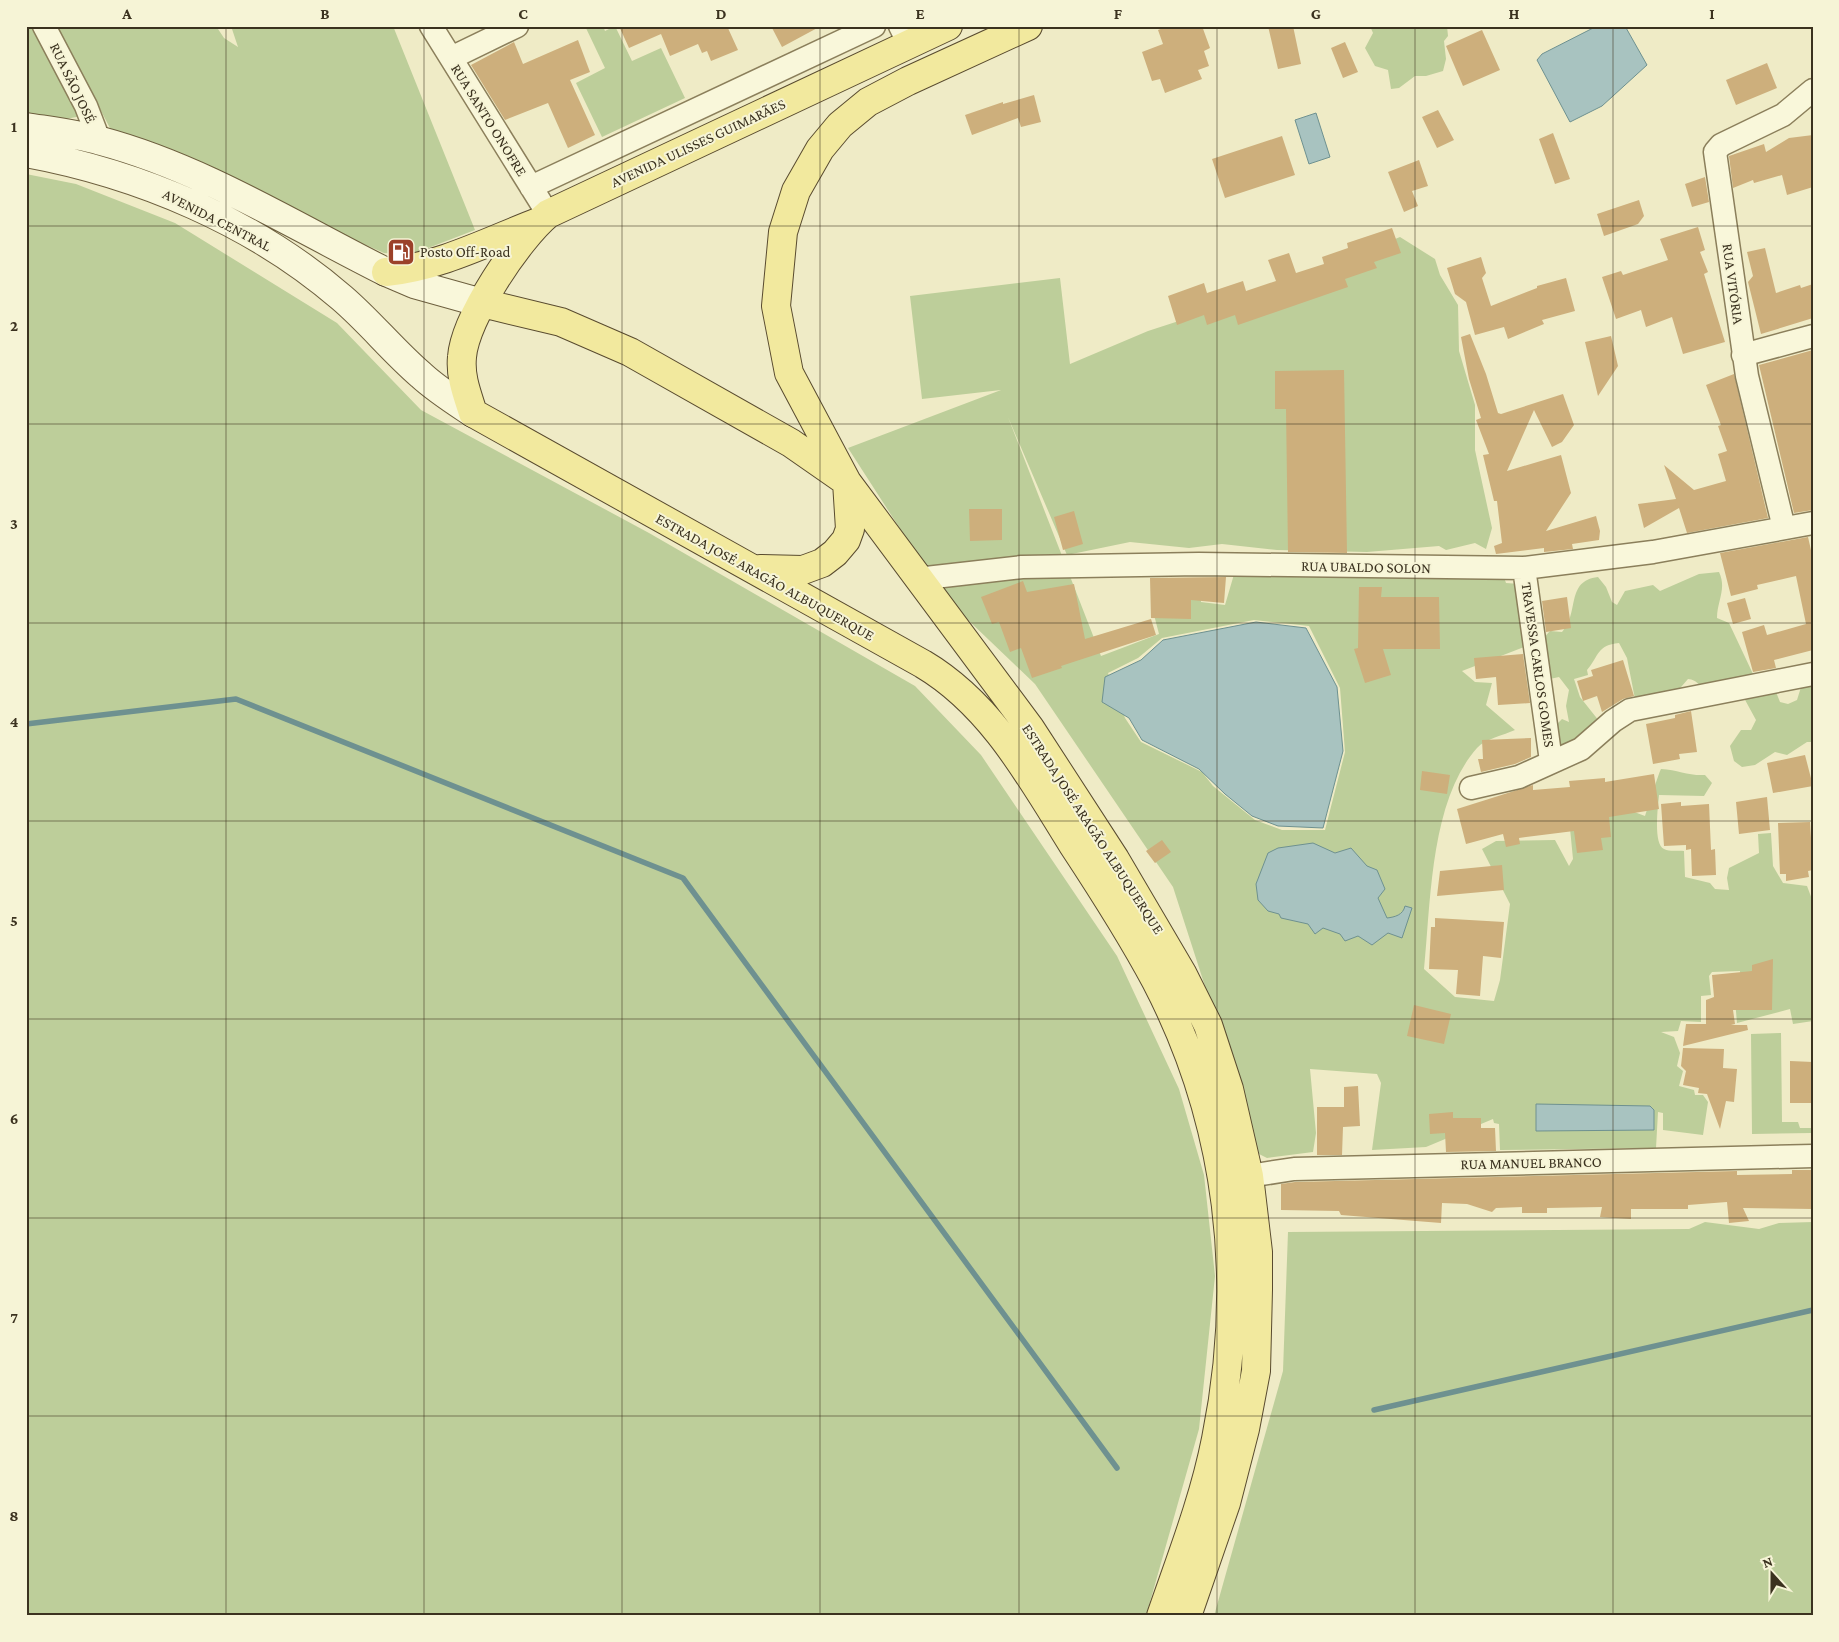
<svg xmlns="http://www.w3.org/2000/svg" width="1839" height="1642" viewBox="0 0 1839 1642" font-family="'Crimson Pro',serif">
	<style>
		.green { fill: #bdce9a; fill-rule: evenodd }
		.water { fill: #a8c3c0; stroke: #6e9190 }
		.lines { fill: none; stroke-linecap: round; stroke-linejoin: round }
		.stream { stroke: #6e9190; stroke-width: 5.5 }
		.building { fill: #cdaf7c }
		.minor-casing { stroke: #8b7f5b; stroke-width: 25 }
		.secondary-casing { stroke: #6d5f3e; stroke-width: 30 }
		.primary-casing { stroke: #594b2f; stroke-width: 30 }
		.minor { stroke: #f9f7da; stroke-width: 22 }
		.secondary { stroke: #f9f7da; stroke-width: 28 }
		.primary { stroke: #f2e99e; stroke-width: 28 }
		.grid { fill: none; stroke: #3b321f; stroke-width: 1; stroke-opacity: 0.55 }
		.labels { text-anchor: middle; stroke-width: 4; stroke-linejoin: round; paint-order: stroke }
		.street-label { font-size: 15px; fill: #3b321f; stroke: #f6f4d6 }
		.poi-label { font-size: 15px; fill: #3b321f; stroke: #f6f4d6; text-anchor: start }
		.neatline { fill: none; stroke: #3b321f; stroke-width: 2 }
		.grid-label { font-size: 16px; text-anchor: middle; font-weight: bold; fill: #3b321f }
	</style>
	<rect width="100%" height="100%" fill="#efebc6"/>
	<path class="green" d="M26,26H38L82,116L60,120L26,115Z
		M57,26H216L224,38L238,47L231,26H393L475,230L410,255L384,253L112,132Z
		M585,26H603L605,31L615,26L632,61L661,48L685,98L602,137L576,83L605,68Z
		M1370,26H1447L1448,36L1444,41L1446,59L1443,71L1426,76H1415L1399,88L1391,89L1388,70L1375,66L1365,48L1373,33Z
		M26,174L76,184L175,223L337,323L421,410L649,533L915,686L981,755L1117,956L1179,1089L1204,1175L1215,1276L1199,1429L1146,1616H26Z
		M1400,237L1435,259L1440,275L1458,305L1459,351L1475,405V450L1492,528L1486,549L1475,543L1446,550L1439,546L1367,552L1277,550L1222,544L1189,548L1130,542L1067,555L1008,417L1101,656L1159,634L1152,607L1201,588V602L1225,605L1235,571H1502L1506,583L1520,584L1532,644L1462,671L1475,682L1492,683L1486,705L1515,730C1504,735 1485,739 1477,748C1430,801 1431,901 1424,969L1455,997L1494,1001L1500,980L1510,904L1482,849L1496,841L1555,840L1569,866L1573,859L1568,808L1629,810L1645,816C1648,808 1659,772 1661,769C1678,770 1689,776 1705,775L1712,783L1704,796L1659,795C1658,807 1653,844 1664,849C1670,852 1678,850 1684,851L1685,877L1710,883L1715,889L1729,890L1727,878L1729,868L1759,853L1758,834L1771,833L1773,866L1783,883L1807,886L1813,902V1021L1793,1024L1790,1009L1737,1023L1735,1000L1741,999L1740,971L1712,972L1709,976L1711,995L1701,996V1022L1681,1021L1678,1031L1661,1032L1674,1037L1680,1053L1677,1066L1683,1071L1679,1086L1694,1090L1695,1095H1703L1708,1102L1703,1135L1663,1130V1113L1658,1112L1656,1148L1500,1150L1499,1124L1494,1123L1493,1119L1426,1147L1372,1150L1381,1083L1377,1074L1310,1069L1316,1133L1313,1152L1267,1158L1259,1154L1173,887L1035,684L944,597L848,448L1001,390L922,399L910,296L1060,278L1070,364L1148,331L1262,294ZM1254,620L1309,626L1340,688L1345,752L1325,830H1282L1255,820L1213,786L1202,772L1141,742L1125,718L1108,673L1138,658L1162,638Z
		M1719,572C1727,589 1717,601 1717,618L1729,623L1753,674C1739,680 1721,694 1704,688C1697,685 1698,680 1688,679L1675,694L1635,699L1627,658L1619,643C1597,645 1599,656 1587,670L1588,675L1574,679L1580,697L1603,726L1554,753L1555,726L1562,719L1569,722L1566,706L1569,690L1559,677L1545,680L1538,644L1550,631L1562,632C1580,613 1565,581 1598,577L1606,587L1612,602L1617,605L1625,591L1653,585L1660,591L1699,574Z
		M1813,681V742H1807L1787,755L1775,752L1755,765L1742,767L1734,761L1730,746L1741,730H1751L1756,720L1744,698L1776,692L1780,702L1788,704L1797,700L1802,684Z
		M1781,1033L1782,1122H1798L1800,1128H1811V1133L1752,1134L1751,1034Z
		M1705,1222L1759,1229L1779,1223L1813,1222V1616H1214L1283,1371L1288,1232L1689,1229Z"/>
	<path class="water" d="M1597,26H1625L1647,65L1602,106L1570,122L1537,60L1542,54Z
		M1316,113L1330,157L1309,164L1295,120Z
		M1256,622L1306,628L1337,687L1343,751L1323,828L1278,826L1252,816L1225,794L1199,769L1142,740L1129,718L1102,702L1105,677L1141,660L1163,640Z
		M1313,843L1335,853L1351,848L1367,866L1377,870L1385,889L1378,898L1387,918C1395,917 1403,915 1405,906L1412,908L1402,938L1388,933L1372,945L1358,936L1345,941L1340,934L1323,928L1315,934L1308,924L1281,918L1279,914L1268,911L1258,900L1256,884L1268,853L1278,848Z
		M1536,1104L1650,1106L1654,1110V1130L1536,1131Z"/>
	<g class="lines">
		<path class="stream" d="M26,724L236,699L683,878L1117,1468
			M1374,1410L1813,1310"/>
	</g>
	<path class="building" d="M619,26H727L738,50L711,61L707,51L702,53L698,44L670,56L661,34L629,48Z
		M771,26H821L782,47Z
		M1168,26H1202L1210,48L1204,51L1209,66L1198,70L1202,79L1165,93L1160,79L1152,81L1142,52L1163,44L1158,30Z
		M1268,26H1293L1301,64L1278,69Z
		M1482,30L1500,70L1463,86L1446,46Z
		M578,40L590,72L570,80L595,135L568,148L548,103L505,120L471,65L514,42L523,64Z
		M1345,42L1358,72L1343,78L1331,48Z
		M1767,63L1777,88L1736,105L1726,80Z
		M1034,95L1041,122L1021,127L1018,118L972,135L965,115L1003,102V104Z
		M1438,110L1454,140L1437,148L1422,117Z
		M1553,133L1570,179L1555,184L1539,139Z
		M1813,135V187L1787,195L1782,175L1754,183L1753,180L1733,188L1729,156L1764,144L1766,152L1789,138Z
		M1282,136L1295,175L1225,198L1212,159Z
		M1419,160L1428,186L1412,191L1418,206L1404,212L1388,172Z
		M1705,177L1709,202L1692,207L1685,184Z
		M1639,200L1644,216L1638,224L1604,236L1597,214Z
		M1698,227L1705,250L1700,252L1708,272L1704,274L1725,342L1683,354L1672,317L1646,327L1641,310L1616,319L1602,277L1621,271L1623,275L1668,260L1660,239Z
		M1392,228L1401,253L1374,262L1377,268L1345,279L1348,287L1238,325L1235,315L1207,325L1204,315L1177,325L1168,296L1204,283L1207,293L1243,281L1246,291L1276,281L1268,260L1289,253L1296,273L1324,264L1322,257L1348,248L1347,243Z
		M1765,248L1776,293L1800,285L1801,288L1813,284V318L1761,334L1748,282L1753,276L1747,252Z
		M1481,257L1486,273L1482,278L1491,306L1537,288V286L1566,278L1575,311L1542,320L1544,324L1508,339L1504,327L1475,335L1466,302L1455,294L1447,268Z
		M1470,334L1486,374L1498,413L1501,414L1563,394L1574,425L1562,442L1552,447L1534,410L1507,471L1561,455L1571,493L1546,531L1596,516L1600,531L1599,540L1572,544L1573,549L1544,552V548L1496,554L1494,546L1502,543L1497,501H1494L1483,455L1489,454L1476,420L1481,418L1469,379L1461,337Z
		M1611,336L1618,366L1598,396L1585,342Z
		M1813,350V510L1794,513L1759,365Z
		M1344,370L1347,553L1288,552L1286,409H1275V371Z
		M1734,374L1768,518L1687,533L1679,508L1644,528L1638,504L1676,499L1664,465L1694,490L1726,481L1718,454L1727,451L1718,426L1721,425L1706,385Z
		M969,509H1002V540L970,541Z
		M1074,511L1083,544L1063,550L1054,517Z
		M1808,537L1813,559V650L1774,660L1776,668L1753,672L1742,632L1764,625L1767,635L1806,624L1796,576L1757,585L1758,589L1731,596L1720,553Z
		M1226,577L1224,603L1191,600V619L1151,618L1150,578Z
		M1023,581L1027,592L1074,584L1085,639L1151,619L1156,635L1061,666L1062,668L1032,678L1021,648L1010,652L999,622L992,624L981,597Z
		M1359,587H1382L1381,597H1439L1440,649H1383L1391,675L1365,683L1354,649L1358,648Z
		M1567,597L1571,628L1546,632L1542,601Z
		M1745,598L1751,619L1733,624L1727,603Z
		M1523,654L1530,703L1498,705L1496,677L1476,679L1474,658Z
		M1623,660L1634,696L1623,699L1602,712L1597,696L1583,701L1577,681L1593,676L1591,670Z
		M1691,711L1697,752L1679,754L1680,759L1653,764L1646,724L1675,718V715Z
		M1531,738V757L1515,764L1481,772L1478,759H1483L1482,740Z
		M1805,755L1813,786L1773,793L1767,763Z
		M1422,771L1450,775L1447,794L1420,790Z
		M1654,774L1659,809L1609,817L1611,837L1601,838L1603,850L1577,853L1574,831L1519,838L1520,844L1506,847L1503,834L1466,844L1457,809L1533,785V790L1570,787L1569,781L1605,778V782Z
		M1767,797L1770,830L1739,834L1736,802Z
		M1681,802V806L1709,804L1711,850L1715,849L1716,875L1692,876L1691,849L1686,850V845L1664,846L1661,804Z
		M1810,822L1813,870L1808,871L1809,877L1786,881V874H1780L1778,823Z
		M1162,840L1171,852L1155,863L1146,851Z
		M1502,865L1504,890L1437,896L1440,871Z
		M1435,918L1504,922L1501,958L1483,956L1480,996L1456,994L1458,970L1429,969L1431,927H1435Z
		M1773,959L1772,1010H1733L1735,1024L1731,1025H1747L1748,1030L1683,1046L1686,1024H1706V1000L1714,997L1712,975L1752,971V965Z
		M1414,1005L1451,1014L1444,1044L1407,1036Z
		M1683,1048L1724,1049L1723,1068L1737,1069L1734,1102L1726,1101L1720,1129L1707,1094L1698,1093L1699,1088L1683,1085L1686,1071L1681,1066Z
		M1790,1061L1813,1062L1812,1103H1790Z
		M1358,1086L1360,1126L1343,1127L1342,1155H1317V1107H1344V1087Z
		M1453,1112V1118H1481V1128H1495L1496,1151L1446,1152L1445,1133L1430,1134L1429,1114Z
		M1792,1170H1813V1209L1743,1208L1749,1221L1729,1223L1727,1202L1688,1205V1209H1631V1219L1600,1217L1602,1207L1547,1208V1213H1522V1207L1496,1208L1492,1212L1467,1204L1442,1203L1441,1223L1341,1215L1339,1211L1281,1210V1184L1295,1182L1737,1171V1175L1792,1174Z"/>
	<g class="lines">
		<g class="minor-casing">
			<path id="minor" d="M44,26L86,106L99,140
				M431,26L548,214
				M900,26L909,44
				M451,58L517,26
				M531,187L874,26
				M1743,355L1813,336
				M1784,528L1747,376L1715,152L1721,145L1783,115L1813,90
				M1524,568L1551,761
				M917,579L1022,567L1199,564L1524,568L1653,552L1813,523
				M1471,788L1519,777L1581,749L1613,721L1630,710L1813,674
				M1249,1176L1294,1169L1813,1156"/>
		</g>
		<g class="secondary-casing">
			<path id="secondary" d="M26,127C51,131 77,134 101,141C202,168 294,226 386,272L414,284L482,303
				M26,153C140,174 254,222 342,298C370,322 393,351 421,375C436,389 455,401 473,413"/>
		</g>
		<g class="primary-casing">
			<path id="primary" d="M948,26L548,214C518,239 465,318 462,357C460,377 467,394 473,413L923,664C992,705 1031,778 1073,845C1102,889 1131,934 1156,981C1230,1123 1248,1282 1216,1439C1204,1500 1181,1558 1161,1616
				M386,272C439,267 489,241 538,222
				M482,303L561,322L630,352L791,443L847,482L1030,728L1115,859L1182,973L1208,1025L1229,1089L1249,1176L1258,1252V1290L1256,1371L1245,1429L1226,1503L1187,1616
				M760,569L803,570L822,563L835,553L846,540L850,529L847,482L789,373L776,306L783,232L796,191L820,149L840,125L868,102L908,81L1028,26"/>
		</g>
		<use href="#minor" class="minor"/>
		<use href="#secondary" class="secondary"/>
		<use href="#primary" class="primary"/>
	</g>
	<path class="grid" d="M226,26V1616M424,26V1616M622,26V1616M820,26V1616M1019,26V1616M1217,26V1616M1415,26V1616M1613,26V1616M26,226H1813M26,424H1813M26,623H1813M26,821H1813M26,1019H1813M26,1218H1813M26,1416H1813"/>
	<defs>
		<g id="fuel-square" transform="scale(1.4375)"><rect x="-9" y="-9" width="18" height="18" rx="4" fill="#9b412a" stroke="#f6f4d6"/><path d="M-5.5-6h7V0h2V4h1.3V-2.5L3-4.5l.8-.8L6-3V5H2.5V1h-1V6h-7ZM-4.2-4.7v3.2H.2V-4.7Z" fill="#fff"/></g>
	</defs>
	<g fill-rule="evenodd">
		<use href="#fuel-square" x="401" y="252"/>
	</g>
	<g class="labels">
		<g class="street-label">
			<text transform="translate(73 83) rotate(64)" y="5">RUA SÃO JOSÉ</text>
			<text transform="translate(489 120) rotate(58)" y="5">RUA SANTO ONOFRE</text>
			<text transform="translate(698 143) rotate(-25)" y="5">AVENIDA ULISSES GUIMARÃES</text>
			<text transform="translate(217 220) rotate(27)" y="5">AVENIDA CENTRAL</text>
			<text transform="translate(1733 284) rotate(82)" y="5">RUA VITÓRIA</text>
			<text transform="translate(1366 567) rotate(1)" y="5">RUA UBALDO SOLON</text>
			<text transform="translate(765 577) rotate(29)" y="5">ESTRADA JOSÉ ARAGÃO ALBUQUERQUE</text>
			<text transform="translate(1538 665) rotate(82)" y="5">TRAVESSA CARLOS GOMES</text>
			<text transform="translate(1093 829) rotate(57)" y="5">ESTRADA JOSÉ ARAGÃO ALBUQUERQUE</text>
			<text transform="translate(1531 1163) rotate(-1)" y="5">RUA MANUEL BRANCO</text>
		</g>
		<g class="poi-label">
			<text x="420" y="257">Posto Off-Road</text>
		</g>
	</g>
	<rect width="1839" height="1642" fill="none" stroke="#f6f4d6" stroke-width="55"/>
	<g transform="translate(1772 1574) rotate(339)" stroke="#f6f4d6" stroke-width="4" paint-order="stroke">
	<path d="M0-4L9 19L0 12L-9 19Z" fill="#3b321f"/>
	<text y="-8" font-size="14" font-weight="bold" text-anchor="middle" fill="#3b321f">N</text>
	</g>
	<rect x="28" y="28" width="1784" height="1586" class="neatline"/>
	<g class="grid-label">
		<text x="127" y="19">A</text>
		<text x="325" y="19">B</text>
		<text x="523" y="19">C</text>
		<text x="721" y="19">D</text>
		<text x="920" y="19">E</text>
		<text x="1118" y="19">F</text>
		<text x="1316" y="19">G</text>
		<text x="1514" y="19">H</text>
		<text x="1712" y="19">I</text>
		<text x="14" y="132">1</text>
		<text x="14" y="331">2</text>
		<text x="14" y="529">3</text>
		<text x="14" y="727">4</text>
		<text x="14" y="926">5</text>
		<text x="14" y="1124">6</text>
		<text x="14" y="1323">7</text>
		<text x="14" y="1521">8</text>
	</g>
</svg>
